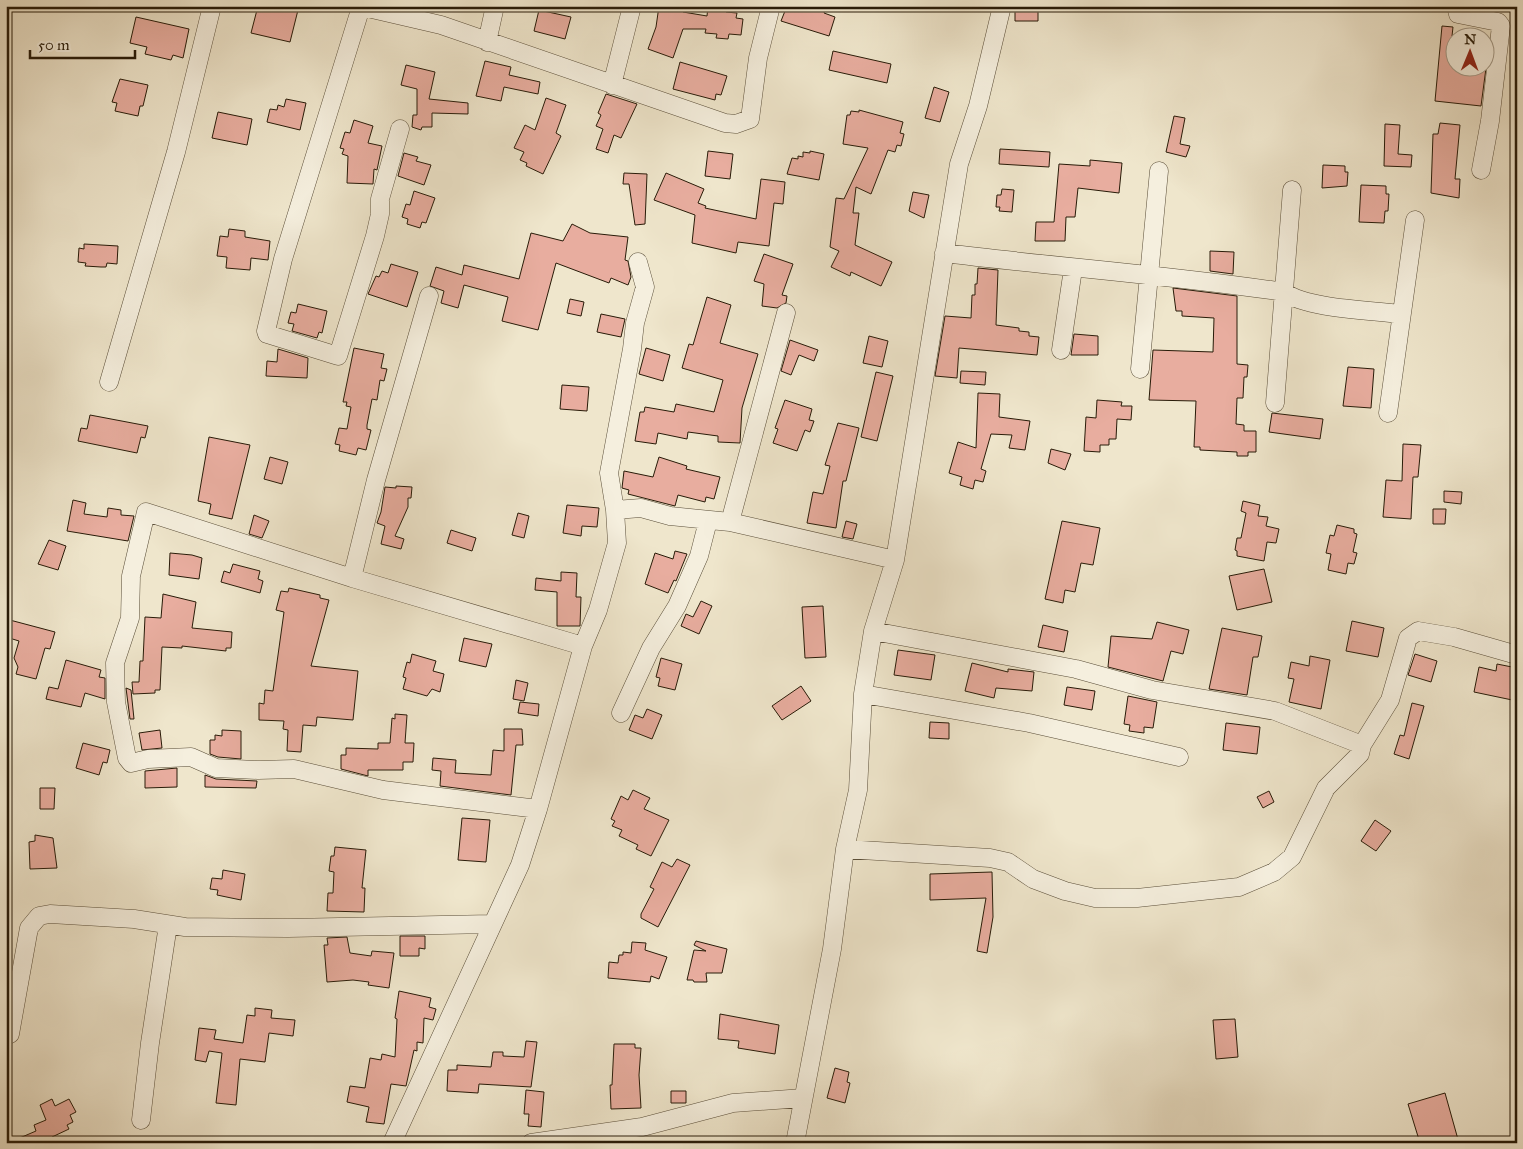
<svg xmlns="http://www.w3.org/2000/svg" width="1523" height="1149" viewBox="0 0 1523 1149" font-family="'IM FELL Great Primer',serif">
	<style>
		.building { fill: #e8ad9f; stroke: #281b08 }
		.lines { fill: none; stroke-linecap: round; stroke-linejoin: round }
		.minor-casing { stroke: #5a4e39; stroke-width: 19 }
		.minor { stroke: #f5efde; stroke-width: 18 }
	</style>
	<rect width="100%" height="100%" fill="#efe6cc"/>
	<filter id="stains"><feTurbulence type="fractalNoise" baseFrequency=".004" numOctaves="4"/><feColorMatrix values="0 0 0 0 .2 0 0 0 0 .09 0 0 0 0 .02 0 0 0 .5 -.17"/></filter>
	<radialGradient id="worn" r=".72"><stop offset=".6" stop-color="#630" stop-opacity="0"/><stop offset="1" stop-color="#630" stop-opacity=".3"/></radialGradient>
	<path class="building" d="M258,6H299L290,42L251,33Z
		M659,6H684L683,12L707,16L708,6L727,7L726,12L737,13L736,18L743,19L741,35L729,34L728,39L716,38L717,34L705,33L706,29H683L673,58L648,49L656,27Z
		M787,6H827L824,13L835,17L829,36L781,21Z
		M1015,8H1038V21H1015Z
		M539,10L571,17L565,39L534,31Z
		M136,17L189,29L183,58L173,55L171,60L145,54L147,47L130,43Z
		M1442,26L1453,27L1452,36H1456V68H1486L1481,106L1435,101Z
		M833,51L891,64L887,83L829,70Z
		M485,61L511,67L509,75L540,82L538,94L504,87L501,101L476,96Z
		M680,62L727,76L721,95L716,94L715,100L673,89Z
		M406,65L435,72L429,99L468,103V114L432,113V127H422L421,130L412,127L413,115H417V89L401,85Z
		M120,79L148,85L143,106H140L138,116L115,111L117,103L112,102Z
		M934,87L949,92L940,122L925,118Z
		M606,94L637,104L621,138L614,135L608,153L596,149L603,129L596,126L601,115L598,113Z
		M546,98L566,105L556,133L561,136L543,174L526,166L527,163L520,160L524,152L514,148L525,125L535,130Z
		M286,99L306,103L300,130L267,122L270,109L277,110L278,105L284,107Z
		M859,110L903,122L900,133L904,134L901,146L897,145L895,152L888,150L871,194L856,187L853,213H859L855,245L892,262L881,286L851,272L850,276L831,267L839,251L830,247L836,198L844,199L868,148L843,144L847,115H850L851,111L859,112Z
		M218,112L252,119L247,145L212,138Z
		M1174,116L1185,118L1180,144L1190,146L1186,157L1166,152Z
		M354,120L373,126L368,143L382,146L377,170L374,169L373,184L347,183L348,156L342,154L344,149L340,148L345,132L350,133Z
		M1440,123L1460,125L1455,179H1460L1459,198L1431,193L1433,134H1438Z
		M1385,124L1400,125L1398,154L1412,155L1411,167L1384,166Z
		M1000,149L1050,152L1049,167L999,164Z
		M708,151L733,154L730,179L705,176Z
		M810,151L824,154L819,180L787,174L792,158L798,159V156L803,157V152L810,153Z
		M404,153L418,157L416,161L431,165L424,185L398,176Z
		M1090,160L1122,163L1119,193L1078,188L1075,217H1066L1065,241H1035L1036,222H1054L1059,164L1090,166Z
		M1323,165L1345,166V172H1348L1347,186L1322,188Z
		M624,173L647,174L645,224L635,225L629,184H623Z
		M666,173L704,189L698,203L706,206L705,208L756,219L761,179L785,182L783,204L774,203L769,246L738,242L736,253L692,243L695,215L654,200Z
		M1361,185L1386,186V194H1389L1388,211H1385L1384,223L1359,222Z
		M1002,189L1014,190L1012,212L999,211L1000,207H996L997,195H1001Z
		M414,191L435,198L426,223L422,222L420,228L407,224L408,219L402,217L406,204L410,205Z
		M913,192L929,195L924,218L909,211Z
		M572,224L590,233L628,237L625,260L628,261L631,277L628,285L611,278L609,283L556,263L538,330L502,321L508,297L464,285L458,308L441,303L444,291L430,286L436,267L462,275L464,265L519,279L531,233L563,241Z
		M229,229L245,231V237L270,241L268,260L251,258L250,270L226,268L227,257L217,256L220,236L228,237Z
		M84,244L118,246L117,264L107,263L106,267H101L85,266L86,263L78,262L79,248L84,249Z
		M1210,251L1234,252L1233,274L1210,271Z
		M764,254L793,264L782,295L787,296L786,303L777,308L762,306L764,284L754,281Z
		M391,264L418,272L407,307L368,294L376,276L379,277L382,271L388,273Z
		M978,268L998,270L996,325L1019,328V331L1029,332V336L1039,337L1037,355L959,348L957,378L935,376L945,316L971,318L972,295H975V284H977Z
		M1173,288L1237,296V364L1248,365L1247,377H1244L1243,398H1237L1236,424L1244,425V431H1256V452H1248V456H1237V452L1200,450V447H1194L1196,401L1149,400L1153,350L1213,352L1214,318L1182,316V311H1176Z
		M707,297L731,305L720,343L758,354L742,408L740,443L718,442V436L688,432L687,439L658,433L656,444L635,441L640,412H644L645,407L674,412L676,404L714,412L723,380L682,368L689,344L693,345Z
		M570,299L584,302L581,316L567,313Z
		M298,304L327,311L322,333L319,332L317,338L292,331L294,324L288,323L291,312L296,313Z
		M601,314L625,319L621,337L597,332Z
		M1074,334L1098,336V355H1071Z
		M869,336L888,341L882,367L863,363Z
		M790,340L818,350L814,361L799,355L791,375L781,371Z
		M354,348L384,354L381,368L387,369L384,381L380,380L377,400L372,399L367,425V429L371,430L366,450L358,448L356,455L339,451L340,445L335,444L339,428L347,429L351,407L346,406L347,402H343Z
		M646,348L670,355L663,381L639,374Z
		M278,349L308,358L307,378L266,376L267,361L277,362Z
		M1348,367L1374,369L1371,408L1343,406Z
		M961,371L986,372L985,385L960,383Z
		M876,372L893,376L877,441L861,437Z
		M562,385L589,387L587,411L560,409Z
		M978,393L1000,394L999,417L1030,421L1025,450L1009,448L1012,435L991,434L981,469L986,471L983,482L975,480L973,489L960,485L962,477L949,473L958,442L976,448Z
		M785,400L812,409L809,420L814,421L810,432L805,430L797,451L773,443L778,429L775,428Z
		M1097,400L1122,402L1121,406H1132L1131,420L1117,419L1116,439H1109V445H1100V452L1084,451L1086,417L1096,418Z
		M1272,413L1323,419L1320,439L1269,432Z
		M90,415L148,426L145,438L141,437L137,453L78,441L81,428L87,429Z
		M838,423L859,428L846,481H843L836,528L807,523L813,492L823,494L830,466L825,465Z
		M209,437L250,445L232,519L209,514L211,504L198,501Z
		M1403,444L1421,445L1418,477H1413L1411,519L1383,517L1386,480L1402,481Z
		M1051,449L1071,454L1065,470L1048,463Z
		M270,457L288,462L282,484L264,479Z
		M659,457L687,466L686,469L720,477L714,499L706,497L705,502L678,495L675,506L628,494L629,490L622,488L624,471L653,477Z
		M396,486L412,487L411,498H408V507L395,536L404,539L401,549L381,544L385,526L377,523L381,512L385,487L396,488Z
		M1444,491L1462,492L1461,504L1444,502Z
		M73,500L86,503L84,514L107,517L108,508L121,510V515L134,516L128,541L67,531Z
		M1243,501L1260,505L1258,516L1268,517L1266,526L1279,529L1276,543L1267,542L1264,561L1237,556V551L1235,550L1237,538H1241L1246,513L1241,511Z
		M567,505L599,508L597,527L582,526L581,536L563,533Z
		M1433,509H1446L1445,524H1433Z
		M518,513L529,516L524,538L512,535Z
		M254,515L269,521L262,538L249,534Z
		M846,521L857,524L853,539L842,537Z
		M1062,521L1100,528L1093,565L1081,563L1075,592L1065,590L1063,603L1045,599Z
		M1337,525L1354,529V533L1357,534L1353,552L1357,553L1354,564L1348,563L1346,574L1328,570L1331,554L1326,553L1330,535L1334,536Z
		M451,530L476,538L472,551L447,543Z
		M49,540L66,546L58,570L38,564Z
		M675,551L687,554L676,581L674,580L668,593L645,584L655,553L673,559Z
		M170,553L192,555L202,558L199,579L169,575Z
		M233,564L260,571L258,579L263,581L260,593L221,582L224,571L230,573Z
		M1264,569L1272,602L1237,610L1229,576Z
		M561,572L577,573L576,597H581L580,626H557V592L535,590L536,578L561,581Z
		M289,588L320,595V598L329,600L311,666L358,671L353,720L317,717L316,726L303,725L301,752L287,751L288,730L283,729L284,721L259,720V703L264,704L265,690L273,691L284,612L276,610L281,591L288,592Z
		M163,594L196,602L192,628L232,632L231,648H226V651L182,646V648L162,647L160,690H155V693L133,694L132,682H139L140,661H143L145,617L161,618Z
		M701,601L712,606L699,634L681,626L686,614L693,617Z
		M823,606L826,657L805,658L802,607Z
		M6,619L55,632L50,649L45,648L36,679L16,674L18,667L14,658L19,641L6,637Z
		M1352,621L1384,628L1378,657L1346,651Z
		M1157,622L1189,630L1183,654L1171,651L1163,681L1108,667L1111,636L1152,639Z
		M1043,625L1068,631L1064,652L1038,647Z
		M1222,628L1262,636L1258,657H1253L1247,695L1209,689Z
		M464,638L492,644L486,667L459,661Z
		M898,650L935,655L931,680L894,675Z
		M412,654L436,661L433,671L444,674L440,692L432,689L427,696L403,689L406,678L403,677L407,662L410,663Z
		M1415,654L1437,661L1431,682L1408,675Z
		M1310,656L1330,660L1321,709L1289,702L1294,679L1288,678L1291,662L1309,666Z
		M661,658L682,664L675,690L658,686L660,678L656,677Z
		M66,660L101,670L99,677L105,678V699L85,693L81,707L46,699L49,687L58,689Z
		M972,663L1008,672V669L1034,672L1032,691L996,688L994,698L965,691Z
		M1497,664L1517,668V701L1474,692L1479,667L1496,671Z
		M516,680L528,683L524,701L513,699Z
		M801,686L811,701L782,720L772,706Z
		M1067,687L1095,691L1092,710L1064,705Z
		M126,688L131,690L134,719H130Z
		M1128,696L1157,702L1153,728L1144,727V733L1129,731L1130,725L1124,724Z
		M520,702L539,704L538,716L518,713Z
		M1412,703L1424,706L1409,759L1394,754L1400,735L1404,736Z
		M647,709L662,715L652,739L629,730L635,715L643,718Z
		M395,714L407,715L405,743H414L413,762H403V770H368V776L341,769V755H346V748L378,749V743H390L392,718L395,719Z
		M930,722L949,723V739L929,738Z
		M1226,723L1260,727L1257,754L1223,750Z
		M504,729H522L523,745H516L511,795L440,786L441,771L432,770L433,758L456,760L455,773L491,775L493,750L504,751Z
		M160,730L162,748L142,750L139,733Z
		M222,730L241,731V759L218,757L210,754V740H215V735L222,736Z
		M83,743L110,750L107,763L103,762L99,775L76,768Z
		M177,768V787L145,788V771Z
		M205,775L216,779L257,781L256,788L205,787Z
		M40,788H55L54,809H40Z
		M633,790L650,798L644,809L669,820L651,856L636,849L638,845L619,836L622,830L612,826L615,821L611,819L621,796L628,800Z
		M1269,791L1274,802L1263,808L1257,797Z
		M462,818L490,820L486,862L458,860Z
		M1375,820L1391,831L1376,851L1361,841Z
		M35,835L53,838L57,868L30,869L29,842L35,841Z
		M335,847L366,850L362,888H365L364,912L327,911L328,893H333L334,872L329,871L331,856H334Z
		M677,859L690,865L658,927L641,918V914L654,889L650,887L662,862L672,867Z
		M223,870L245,874L241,900L217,895L218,890L210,889L212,878L222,879Z
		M992,872L993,917L987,953L977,951L986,898L930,900V874Z
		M400,936H425V949L419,948V956H400Z
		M347,937L350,953L371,956L372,951L394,953L389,988L368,985L369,982L353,980L327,982L324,945H328L327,938Z
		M696,941L727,949L722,973H706L707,982H694L693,980H687L694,950L706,951L694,945Z
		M632,942L646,943L645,950L667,957L659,979L651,976L650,982L608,978L609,962L618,963L619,955H623V952L631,953Z
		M399,991L431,998L429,1007L436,1009L433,1020L424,1018L423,1043L417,1042V1051L414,1050L406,1086L391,1084L384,1124L366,1122L369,1107L347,1102L350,1086L365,1088L370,1058L381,1060L382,1054L395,1057L397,1019L395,1018Z
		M255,1008L272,1010L271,1018L295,1020L293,1036L269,1033L265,1062L240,1059L236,1105L216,1103L222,1053L209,1051L206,1062L195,1060L199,1028L216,1030L214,1039L243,1043L247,1015L255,1016Z
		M720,1014L779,1025L775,1054L738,1048L739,1041L718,1039Z
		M1235,1019L1238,1057L1216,1059L1213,1020Z
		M526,1041L537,1042L531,1087L479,1084L478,1093L447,1091L448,1070H457V1065L491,1067L493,1052H503V1056L524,1057Z
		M614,1044H635V1048H641L639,1075L641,1108L611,1109L610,1085H612Z
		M835,1068L849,1072L847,1082L850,1083L845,1103L827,1098Z
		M526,1090L544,1092L541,1127L528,1126L529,1114H524Z
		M671,1091H686V1103H671Z
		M1445,1093L1459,1143H1420L1408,1104Z
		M52,1099L55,1106L69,1099L76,1112L70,1115L73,1122L67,1125L69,1129L52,1137L55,1143H8L36,1131L34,1125L46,1120L40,1105Z"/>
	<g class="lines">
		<g class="minor-casing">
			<path id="minor" d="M359,6L441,25L725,123L736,124L750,119L758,58L771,6
				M1456,6L1458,14L1498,22L1501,26L1490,121L1481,170
				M361,7L283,259L266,331L267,334L338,356L375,236L380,214V199L400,129
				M487,42L495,6
				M612,85L632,6
				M944,253C1057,267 1171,275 1284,292C1308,309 1370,310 1400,314
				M1061,350L1073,269
				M1140,369L1159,171
				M109,382L176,152L212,6
				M1275,403L1292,190
				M1388,413L1415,220
				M615,510L609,473L632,349L635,323L645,287L638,262
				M730,522L786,313
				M352,578L376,480L429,296
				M873,631L1076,669L1152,690L1275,711L1362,745
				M863,694L1029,723L1179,757
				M621,713L651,648L677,606L699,556L708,521
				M538,809L383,790L294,769L258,770L216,768L191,757L148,759L131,763L127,758L116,702L115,663L130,618L131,576L146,512L352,578L583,646
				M845,849L990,858L1008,862L1033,879L1065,891L1095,898H1137L1239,887L1274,872L1292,857L1326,788L1360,754L1362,745L1390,700L1408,638L1418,631L1454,637L1517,655
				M6,1036L10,1034L29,928L39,916L50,914L134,919L185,927L288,928L492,924
				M141,1120L150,1043L168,925
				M392,1143L520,865L538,809L583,646L598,610L617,543L615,510L641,508L670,516L730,522L895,560
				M531,1143L642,1127L733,1103L803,1098
				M795,1143L832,949L845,849L858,790L863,694L873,631L895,560L959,164L978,106L1002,6"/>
		</g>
		<use href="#minor" class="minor"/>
	</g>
	<rect width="1523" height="1149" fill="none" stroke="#efe6cc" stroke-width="25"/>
	<rect x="8" y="8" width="1508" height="1134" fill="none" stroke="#281b08" stroke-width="2.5"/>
	<rect x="12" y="12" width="1498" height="1124" fill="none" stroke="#281b08"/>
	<g transform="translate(1470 52) rotate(1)"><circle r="24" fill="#f5efde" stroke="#a39a88"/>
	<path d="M0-4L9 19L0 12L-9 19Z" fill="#8f2418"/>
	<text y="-8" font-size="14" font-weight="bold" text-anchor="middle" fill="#281b08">N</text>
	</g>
	<path d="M30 50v8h105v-8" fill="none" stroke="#281b08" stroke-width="2.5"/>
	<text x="38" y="50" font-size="15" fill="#281b08" stroke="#f5efde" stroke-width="4" paint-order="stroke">50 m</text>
	<rect width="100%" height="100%" filter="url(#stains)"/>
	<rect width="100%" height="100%" fill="url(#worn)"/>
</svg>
